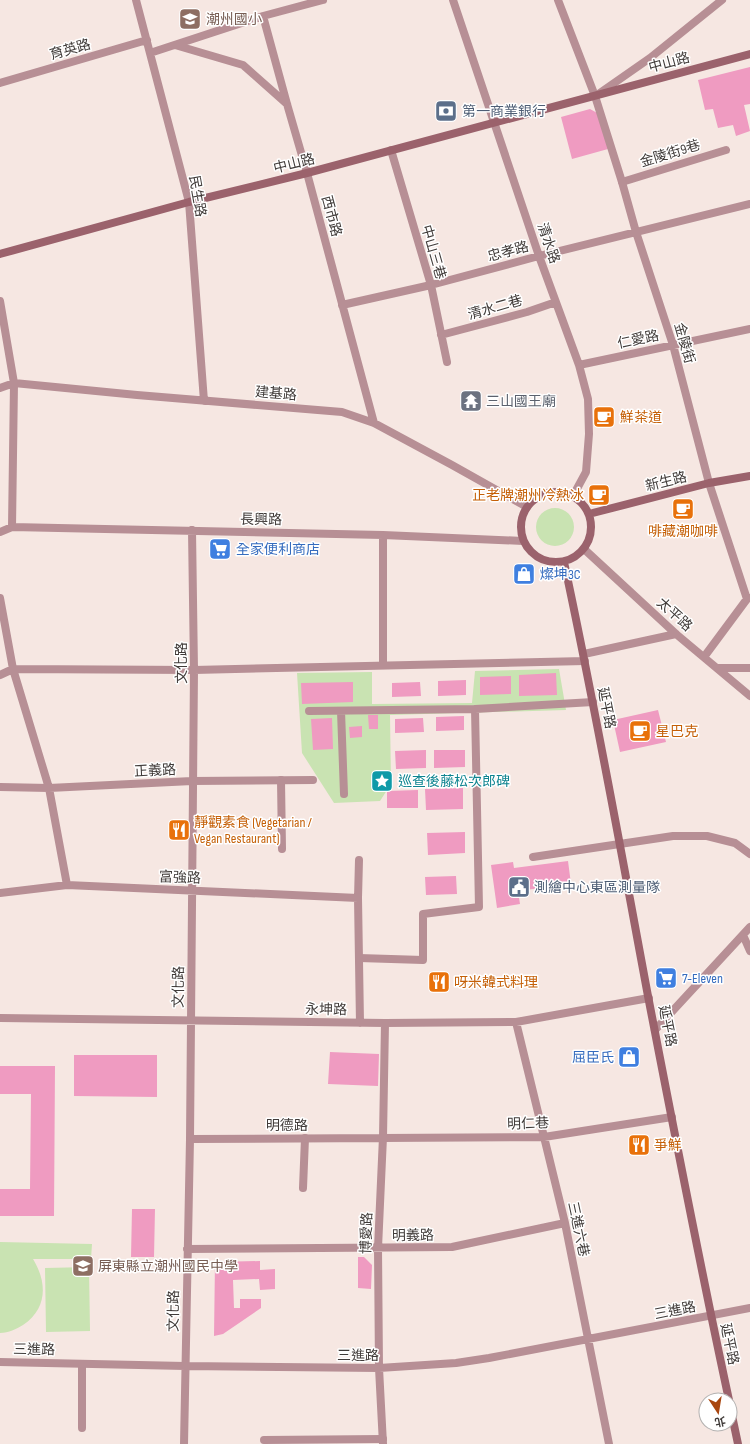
<svg xmlns="http://www.w3.org/2000/svg" width="750" height="1444" viewBox="0 0 750 1444" font-family="'Sofia Sans Condensed','Noto Sans TC',sans-serif">
	<style>
		.green { fill: #c9e3b2 }
		.building { fill: #ef9bc1 }
		.lines { fill: none; stroke-linecap: round; stroke-linejoin: round }
		.service { stroke: #b78f95; stroke-width: 8 }
		.pedestrian { stroke: #b78f95; stroke-width: 8 }
		.minor { stroke: #b78f95; stroke-width: 8 }
		.secondary { stroke: #9b626c; stroke-width: 8 }
		.labels { text-anchor: middle; stroke-width: 3; stroke-linejoin: round; paint-order: stroke }
		.education-label { font-size: 14px; fill: #785e54; stroke: #fff; text-anchor: start }
		.street-label { font-size: 14px; fill: #403b39; stroke: #fff }
		.service-label { font-size: 14px; fill: #4e5e75; stroke: #fff; text-anchor: start }
		.worship-label { font-size: 14px; fill: #5b616d; stroke: #fff; text-anchor: start }
		.food-label { font-size: 14px; fill: #c56008; stroke: #fff; text-anchor: start }
		.shop-label { font-size: 14px; fill: #366cbe; stroke: #fff; text-anchor: start }
		.culture-label { font-size: 14px; fill: #0d838f; stroke: #fff; text-anchor: start }
	</style>
	<rect width="100%" height="100%" fill="#f6e7e2"/>
	<path class="green" d="M536 527a19 19 0 1 1 38 0a19 19 0 1 1-38 0Z
		M559,669L566,710L390,715L391,784L380,801L334,803L302,753L297,673L372,672V704L472,703L475,671Z
		M0,1242L92,1244L91,1259H33C47,1282 48,1308 23,1325C16,1329 9,1333 0,1333Z
		M89,1267L90,1331L46,1332L45,1268Z"/>
	<path class="building" d="M750,67V104L744,105L750,131L736,136L733,125L718,128L713,109L705,110L698,80Z
		M590,109L599,114L608,149L572,159L561,117Z
		M556,673L557,695L519,696V675Z
		M511,676V694L480,695V677Z
		M466,680V695L438,696V681Z
		M353,682V702L302,704L301,683Z
		M420,682L421,696L392,697V683Z
		M658,710L666,742L620,752L613,720Z
		M368,715H378V729H369Z
		M464,716V730L436,731V717Z
		M332,718L333,749L313,750L311,719Z
		M423,718L424,732L395,733V719Z
		M362,726V737L350,738L349,727Z
		M426,750V768L396,769L395,751Z
		M434,750H465V767L434,768Z
		M463,788V809L426,810L425,789Z
		M418,790V808H387V791Z
		M465,832V853L428,855L427,833Z
		M568,861L571,884L518,891L520,904L497,908L491,865L513,862L514,868Z
		M456,876L457,894L426,895L425,877Z
		M330,1052L379,1054L378,1086L328,1084Z
		M74,1055H157V1097L74,1096Z
		M0,1066H55L54,1216H0V1189H30L31,1094H0Z
		M132,1209H155L154,1257H131Z
		M358,1257H364L372,1265L371,1289L358,1288Z
		M260,1261V1270L275,1269V1289L260,1290L259,1279L233,1280L234,1308H240V1299H261V1308L223,1334L214,1336L215,1262Z"/>
	<g class="lines">
		<path class="service" d="M622,182L726,150
			M281,780L282,849
			M533,857L673,836H707L735,843L750,854
			M303,1188L305,1138
			M82,1428V1364
			M264,1440L383,1439"/>
		<path class="pedestrian" d="M309,711L475,709
			M341,711L344,794
			M359,958L423,960V914L479,907L475,709L593,702"/>
		<path class="minor" d="M136,0L189,202L204,401
			M453,0L539,256L579,365L588,399L589,434L586,472L573,496
			M558,0L595,96L622,182L636,232L673,345L709,483L747,599
			M263,16L287,104L307,173L374,423
			M175,45L243,65L287,104
			M150,53L263,16L323,0
			M0,83L147,40
			M597,95L650,58L722,0
			M391,150L431,285L447,362
			M0,301L14,383L12,527
			M342,305L431,285L539,256L750,204
			M441,335L527,312L556,302
			M579,365L750,329
			M0,388L14,383L137,395L342,412L374,423L452,465L527,507
			M0,532L12,527L383,535L523,541
			M383,535V665
			M584,549L676,634L750,696
			M0,598L13,669L49,788L67,885
			M584,654L676,634
			M704,657L747,599L750,598
			M717,668H750
			M0,675L13,669L194,670L585,661
			M0,787L49,788L192,781L313,780
			M359,860L358,898L360,1023
			M0,893L67,885L358,898
			M743,935L750,951
			M0,1018L385,1023L516,1022L649,998
			M516,1022L565,1223L609,1444
			M655,1030L750,927
			M190,1139L544,1137L672,1117
			M187,1249L452,1247L565,1223
			M0,1362L185,1366L379,1368L456,1363L489,1358L750,1308
			M184,1444L190,1139L194,670L192,530
			M383,1444L379,1368L378,1248L383,1137L385,1023"/>
		<path class="secondary" d="M0,254L189,202L307,173L750,54
			M521 527a35 35 0 1 1 70 0a35 35 0 1 1-70 0Z
			M589,514L709,483L750,476
			M564,562C595,706 621,851 648,996C674,1131 700,1266 729,1400
			M730,1406L738,1444"/>
	</g>
	<defs>
		<g id="school-square" transform="scale(1.15)"><rect x="-9" y="-9" width="18" height="18" rx="4" fill="#8d6e63" stroke="#fff"/><path d="M0-5L7-2L0 1L-7-2ZM-4 1L0 2.5L4 1V4Q0 6-4 4Z" fill="#fff"/></g>
		<g id="bank-square" transform="scale(1.15)"><rect x="-9" y="-9" width="18" height="18" rx="4" fill="#5c6f8a" stroke="#fff"/><path d="M-6-4H6V4H-6ZM0-2.3a2.3 2.3 0 1 0 0 4.6a2.3 2.3 0 1 0 0-4.6Z" fill="#fff"/></g>
		<g id="temple-square" transform="scale(1.15)"><rect x="-9" y="-9" width="18" height="18" rx="4" fill="#6b7280" stroke="#fff"/><path d="M0-6L5-2H3V0L6.5 2.5H4V6H1.5V3h-3V6H-4V2.5H-6.5L-3 0V-2H-5Z" fill="#fff"/></g>
		<g id="cafe-square" transform="scale(1.15)"><rect x="-9" y="-9" width="18" height="18" rx="4" fill="#e8710a" stroke="#fff"/><path d="M-5.5-4.5H6V0H3Q3 3.5 0 3.5H-2.5Q-5.5 3.5-5.5 0ZM3-3.2v2h1.7v-2ZM-6 4.5H4V6H-6Z" fill="#fff"/></g>
		<g id="supermarket-square" transform="scale(1.15)"><rect x="-9" y="-9" width="18" height="18" rx="4" fill="#3f7fe0" stroke="#fff"/><path d="M-6-5.5h2.5l.6 2H6L4.5 2H-2.5L-4.4-4H-6ZM-1.5 3.2a1.3 1.3 0 1 0 .1 0ZM3 3.2a1.3 1.3 0 1 0 .1 0Z" fill="#fff"/></g>
		<g id="shop-square" transform="scale(1.15)"><rect x="-9" y="-9" width="18" height="18" rx="4" fill="#3f7fe0" stroke="#fff"/><path d="M-5-2.5h2.3a2.7 3.5 0 0 1 5.4 0H5L5.5 6h-11ZM-1.5-2.5h3a1.5 2.3 0 0 0-3 0Z" fill="#fff"/></g>
		<g id="sight-square" transform="scale(1.15)"><rect x="-9" y="-9" width="18" height="18" rx="4" fill="#0f9aa8" stroke="#fff"/><path d="M0-6L1.8-2.2L6-1.7L2.9 1.2L3.7 5.4L0 3.3L-3.7 5.4L-2.9 1.2L-6-1.7L-1.8-2.2Z" fill="#fff"/></g>
		<g id="restaurant-square" transform="scale(1.15)"><rect x="-9" y="-9" width="18" height="18" rx="4" fill="#e8710a" stroke="#fff"/><path d="M-5-6h1v4h1v-4h1v4h1v-4h1v5L-1.5 .5V6h-2V.5L-5-1ZM5-6V6H3V1.5H1.5Q1.5-4 5-6Z" fill="#fff"/></g>
		<g id="civic-square" transform="scale(1.15)"><rect x="-9" y="-9" width="18" height="18" rx="4" fill="#5c6f8a" stroke="#fff"/><path d="M-.6-6.5H3V-4.5H.6V-3L4-1V1h2V6H-6V1h2V-1L-.6-3ZM-1.2 2.5V6h2.4V2.5Z" fill="#fff"/></g>
	</defs>
	<g fill-rule="evenodd">
		<use href="#school-square" x="190" y="19"/>
		<use href="#bank-square" x="446" y="111"/>
		<use href="#temple-square" x="471" y="401"/>
		<use href="#cafe-square" x="604" y="417"/>
		<use href="#cafe-square" x="599" y="495"/>
		<use href="#cafe-square" x="683" y="509"/>
		<use href="#supermarket-square" x="220" y="549"/>
		<use href="#shop-square" x="524" y="574"/>
		<use href="#cafe-square" x="640" y="731"/>
		<use href="#sight-square" x="382" y="781"/>
		<use href="#restaurant-square" x="179" y="830"/>
		<use href="#civic-square" x="519" y="887"/>
		<use href="#supermarket-square" x="666" y="978"/>
		<use href="#restaurant-square" x="439" y="982"/>
		<use href="#shop-square" x="629" y="1057"/>
		<use href="#restaurant-square" x="639" y="1145"/>
		<use href="#school-square" x="83" y="1266"/>
	</g>
	<g class="labels">
		<g class="education-label">
			<text x="206" y="24">潮州國小</text>
			<text x="98" y="1271">屏東縣立潮州國民中學</text>
		</g>
		<g class="street-label">
			<text transform="translate(70 49) rotate(-16)" y="5">育英路</text>
			<text transform="translate(669 62) rotate(-15)" y="5">中山路</text>
			<text transform="translate(670 153) rotate(-17)" y="5">金陵街9巷</text>
			<text transform="translate(294 163) rotate(-14)" y="5">中山路</text>
			<text transform="translate(198 196) rotate(80)" y="5">民生路</text>
			<text transform="translate(332 216) rotate(75)" y="5">西市路</text>
			<text transform="translate(549 243) rotate(71)" y="5">清水路</text>
			<text transform="translate(508 251) rotate(-15)" y="5">忠孝路</text>
			<text transform="translate(434 252) rotate(74)" y="5">中山三巷</text>
			<text transform="translate(495 307) rotate(-16)" y="5">清水二巷</text>
			<text transform="translate(638 339) rotate(-12)" y="5">仁愛路</text>
			<text transform="translate(685 343) rotate(74)" y="5">金陵街</text>
			<text transform="translate(276 393) rotate(5)" y="5">建基路</text>
			<text transform="translate(666 481) rotate(-14)" y="5">新生路</text>
			<text transform="translate(261 519) rotate(1)" y="5">長興路</text>
			<text transform="translate(675 614) rotate(42)" y="5">太平路</text>
			<text transform="translate(181 663) rotate(-90)" y="5">文化路</text>
			<text transform="translate(607 708) rotate(79)" y="5">延平路</text>
			<text transform="translate(155 770) rotate(-3)" y="5">正義路</text>
			<text transform="translate(180 877) rotate(2)" y="5">富強路</text>
			<text transform="translate(178 987) rotate(-89)" y="5">文化路</text>
			<text transform="translate(326 1009) rotate(1)" y="5">永坤路</text>
			<text transform="translate(668 1026) rotate(79)" y="5">延平路</text>
			<text transform="translate(528 1123) rotate(-2)" y="5">明仁巷</text>
			<text x="287" y="1130">明德路</text>
			<text transform="translate(579 1229) rotate(78)" y="5">三進六巷</text>
			<text transform="translate(366 1233) rotate(-88)" y="5">博愛路</text>
			<text transform="translate(413 1235) rotate(-1)" y="5">明義路</text>
			<text transform="translate(675 1310) rotate(-11)" y="5">三進路</text>
			<text transform="translate(173 1311) rotate(-89)" y="5">文化路</text>
			<text transform="translate(730 1344) rotate(78)" y="5">延平路</text>
			<text transform="translate(34 1349) rotate(1)" y="5">三進路</text>
			<text x="358" y="1360">三進路</text>
		</g>
		<g class="service-label">
			<text x="462" y="116">第一商業銀行</text>
			<text x="534" y="892">測繪中心東區測量隊</text>
		</g>
		<g class="worship-label">
			<text x="486" y="406">三山國王廟</text>
		</g>
		<g class="food-label">
			<text x="620" y="422">鮮茶道</text>
			<text x="584" y="500" text-anchor="end">正老牌潮州冷熱冰</text>
			<text x="683" y="536" text-anchor="middle">啡藏潮咖啡</text>
			<text x="656" y="736">星巴克</text>
			<text x="194" y="827">靜觀素食 (Vegetarian /<tspan x="194" dy="16">Vegan Restaurant)</tspan></text>
			<text x="454" y="987">呀米韓式料理</text>
			<text x="654" y="1150">爭鮮</text>
		</g>
		<g class="shop-label">
			<text x="236" y="554">全家便利商店</text>
			<text x="540" y="579">燦坤3C</text>
			<text x="682" y="983">7-Eleven</text>
			<text x="614" y="1062" text-anchor="end">屈臣氏</text>
		</g>
		<g class="culture-label">
			<text x="398" y="786">巡查後藤松次郎碑</text>
		</g>
	</g>
	<g transform="translate(718 1412) rotate(168)"><circle r="19" fill="#ffffff" stroke="#b3b1b0"/>
	<path d="M0-3L7 15L0 10L-7 15Z" fill="#a9460f"/>
	<text y="-6" font-size="11" font-weight="bold" text-anchor="middle" fill="#403b39">北</text>
	</g>
</svg>
